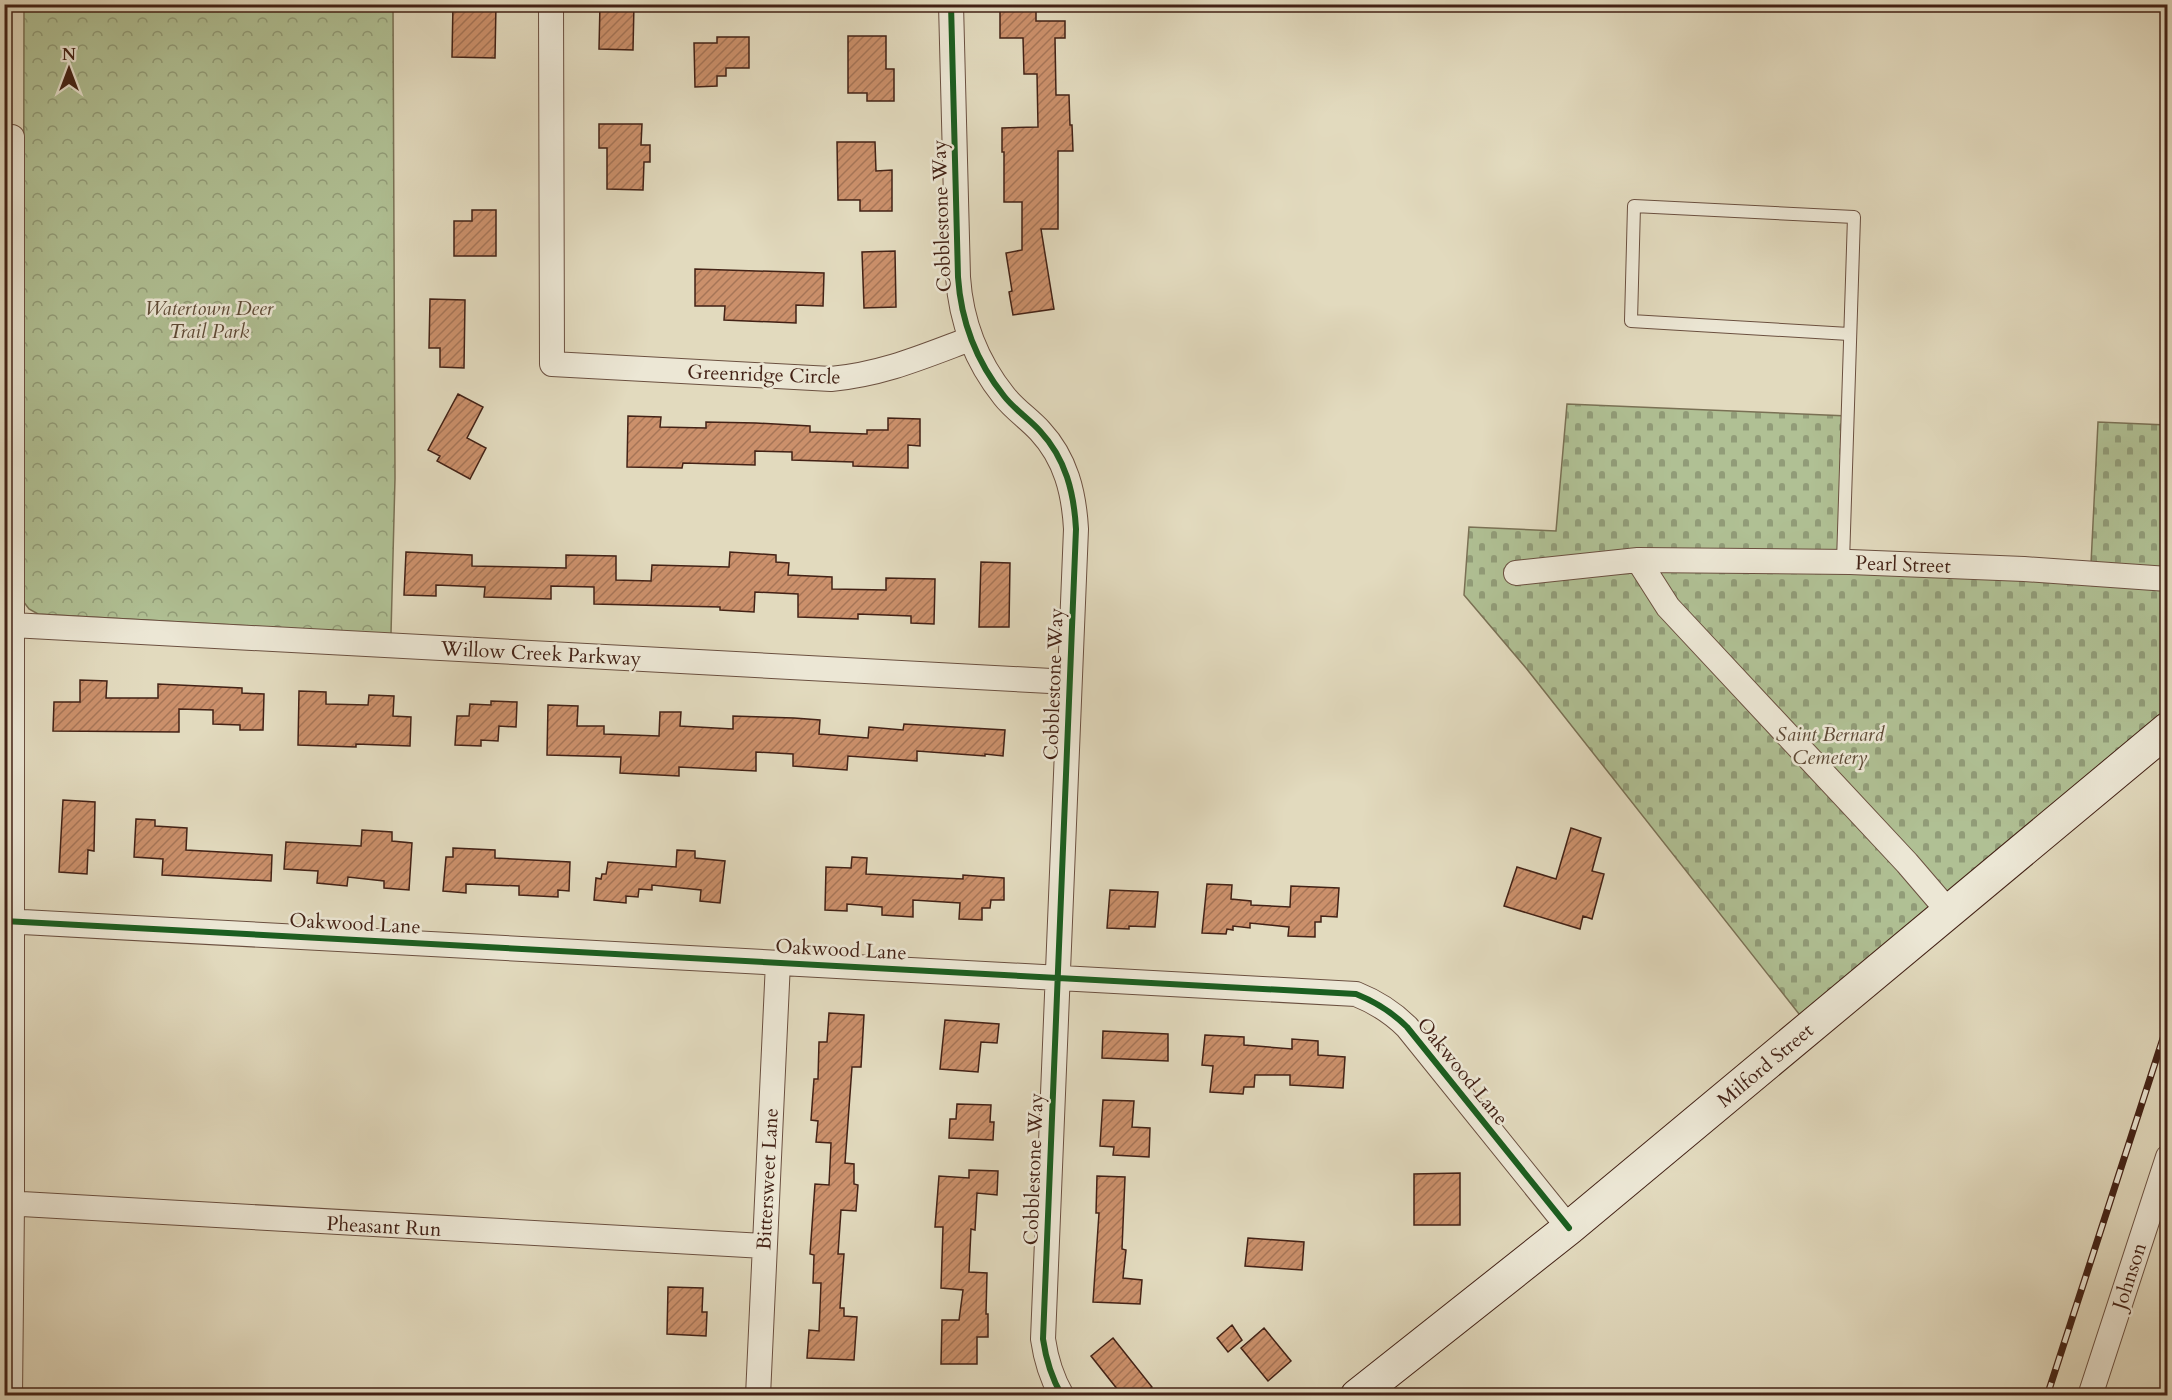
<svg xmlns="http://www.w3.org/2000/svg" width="2172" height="1400" viewBox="0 0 2172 1400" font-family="Cardo,serif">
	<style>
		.forest { fill: url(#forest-crowns); stroke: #7a7155; stroke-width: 1.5 }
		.cemetery { fill: url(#cemetery-stones); stroke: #7a7155; stroke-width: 1.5 }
		.building { fill: url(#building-hatch); stroke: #432216; stroke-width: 1.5 }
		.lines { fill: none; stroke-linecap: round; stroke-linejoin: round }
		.service-casing { stroke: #6b5040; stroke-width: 14 }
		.minor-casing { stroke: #6b5040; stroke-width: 26 }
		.secondary-casing { stroke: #432216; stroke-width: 35 }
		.service { stroke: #ece7d5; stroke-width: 12 }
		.minor { stroke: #ece7d5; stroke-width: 24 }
		.secondary { stroke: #ece7d5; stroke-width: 33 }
		.rail-casing { stroke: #432216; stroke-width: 7 }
		.rail { stroke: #ece7d5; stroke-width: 4.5; stroke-dasharray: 14; stroke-linecap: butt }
		.cycleway-casing { stroke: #ece7d5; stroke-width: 10 }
		.cycleway { stroke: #1b5e20; stroke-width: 6 }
		.labels { text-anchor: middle; stroke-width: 5; stroke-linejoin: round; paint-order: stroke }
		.street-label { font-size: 20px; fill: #432216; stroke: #ece7d5 }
		.park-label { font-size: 20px; font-style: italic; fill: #5e4a36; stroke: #ece7d5 }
	</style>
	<defs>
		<pattern id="forest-crowns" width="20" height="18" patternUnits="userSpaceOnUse" patternTransform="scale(1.5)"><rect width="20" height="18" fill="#b0c094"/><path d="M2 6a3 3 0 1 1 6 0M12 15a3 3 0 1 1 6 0" fill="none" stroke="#919c78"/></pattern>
		<pattern id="cemetery-stones" width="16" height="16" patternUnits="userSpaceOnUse" patternTransform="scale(1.5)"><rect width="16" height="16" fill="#b0c094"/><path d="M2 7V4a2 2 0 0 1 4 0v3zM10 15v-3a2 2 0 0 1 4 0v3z" fill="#919c78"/></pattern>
		<pattern id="building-hatch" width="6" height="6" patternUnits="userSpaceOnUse" patternTransform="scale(1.5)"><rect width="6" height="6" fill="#cb906b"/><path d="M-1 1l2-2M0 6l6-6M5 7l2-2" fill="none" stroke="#a67557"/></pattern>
	</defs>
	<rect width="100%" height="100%" fill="#e2dabe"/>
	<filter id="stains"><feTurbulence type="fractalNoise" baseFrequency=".00333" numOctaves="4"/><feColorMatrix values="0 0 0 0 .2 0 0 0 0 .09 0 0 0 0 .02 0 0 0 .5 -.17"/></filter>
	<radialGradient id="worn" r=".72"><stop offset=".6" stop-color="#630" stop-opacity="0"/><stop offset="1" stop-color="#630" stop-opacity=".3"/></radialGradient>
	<path class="forest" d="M24,5H393L395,478L391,634L38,614L29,609L23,601Z"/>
	<path class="cemetery" d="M1567,404L1848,416L1840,555L2091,564L2098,422L2167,425V723L1803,1019L1526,668L1464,595L1469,527L1556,531Z"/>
	<path class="building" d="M453,4H496L495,58L452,57Z
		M600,4H634L633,50L599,49Z
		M1000,9H1036V21H1065V38H1055L1056,95H1069L1070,125H1072L1073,151H1058V229H1041L1054,309L1013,315L1009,292L1012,291L1006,253L1022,250V202H1004V152H1002V128L1038,127L1037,74H1024L1023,38H1000Z
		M848,36H886V69H894V101H867V93H848Z
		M717,37H749V68H726V76H717V86L695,87L694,43H717Z
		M599,124H642L641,145H650V162H644L643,190L607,189V148H599Z
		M837,142H875L876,171L892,170V211H860V200H838Z
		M472,210H496V256H454V221H472Z
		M895,251L896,307L864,308L862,252Z
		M695,269L824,273L823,306L796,305V323L724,320L725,306H695Z
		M430,299L465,300L464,368L440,367V348H429Z
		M458,394L483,407L467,438L486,448L470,479L437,461L440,456L428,450Z
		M628,416L661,417L660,427L706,428V422L756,423L810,426V432L867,434V430H888V418L920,419V446L908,445V468L853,466V462L792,460V452L755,451V465L683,463L682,468L627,467Z
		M406,552L472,555V566L566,568V555L616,556V580L651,581L652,565L729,567L730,552L776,555V562L789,563L788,575L832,577V589L886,590V578L935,579L934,624L911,623V616L858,614V619L798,617V594L755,592L754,612L720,610V607L594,604V587L551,586V599L484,597L485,587L436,585V596L404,595Z
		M981,562L1010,563L1009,627H979Z
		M80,680L107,681L106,698H158V684L242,688V693L264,694L263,730H240V725L213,724V710L179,709V732L53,731L54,702H80Z
		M299,691L326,692V704L368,705L369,695L394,696L393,716L411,717L410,746L356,744V747L298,745Z
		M491,701L517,702L516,727L499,726L498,741L481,740V746L455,745L457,716H469L470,704L491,705Z
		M548,705L578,706L577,726H604V734L659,736L660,712H681L680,726L733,729V716L794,718L820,720L819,734L868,738L869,727L903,730L904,724L1005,730L1003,756L985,754V756L917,751V761L848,756L847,770L793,766V754L756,752V771L679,767V776L620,773L621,757L547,755Z
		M63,800L95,802L94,851L88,850L87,874L59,872Z
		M136,819L155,820V826L187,828L186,850L272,855L271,881L162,875L163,859L134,857Z
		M1571,828L1601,838L1592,871L1604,874L1592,919L1583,916L1580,929L1504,906L1517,867L1556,879Z
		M362,830L392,832V841L412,843L409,890L384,888V881L348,877L347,886L317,883L318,871L284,869L286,842L361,846Z
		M453,848L495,850V858L570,862L569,891L558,890V897L519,895V886L466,884V893L443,891L446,857H453Z
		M677,850L695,851V858L725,861L720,903L700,901L701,890L652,885V890L639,889L638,897L626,896V903L594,900L596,878L601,879L602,874H606L608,862L676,867Z
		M852,857L867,858L866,874L963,879V875L1004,878V900H991L990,908H982V920L959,919L960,903L913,900V917L882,915V907L847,904V911L825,910L826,867L851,868Z
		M1207,884L1232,885L1231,899L1251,901V905L1290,907L1291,886L1339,888L1337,917L1321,916V922H1315V937L1288,936L1289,927L1250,923V928L1233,926V930L1227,929L1226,934L1202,933Z
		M1110,890L1158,892L1155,927L1129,926V929L1107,928Z
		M829,1013L864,1015L861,1067H852L845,1163L854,1164V1184L858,1185L856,1211L841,1210L838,1254H844L840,1308H844V1316L857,1317L854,1360L807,1358L809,1330L819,1331L821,1283H813L814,1255L810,1254L815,1184L829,1185L831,1143L816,1142L818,1121L811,1120L814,1079H818L819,1042H827Z
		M945,1020L999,1024L997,1043L981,1042L978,1072L940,1069Z
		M1103,1031L1168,1034V1061L1102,1058Z
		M1205,1035L1244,1037V1045L1292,1049V1039L1318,1041V1055L1345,1057L1343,1088L1290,1085V1075H1255L1254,1087H1244L1243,1094L1210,1092L1213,1066L1202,1065Z
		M1103,1100L1134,1101L1132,1127L1150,1128L1149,1157L1113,1155L1114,1147L1100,1146Z
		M957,1104L991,1105L990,1122H994L993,1140L949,1138L950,1119H956Z
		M969,1170L998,1171L997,1195L977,1193L975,1230L971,1229L969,1272L987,1273L986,1314H988V1337H977V1364H941L942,1320H959L963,1290L941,1288L943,1227H935L939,1176L969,1178Z
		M1460,1173V1225H1414V1174Z
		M1097,1176L1125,1177L1122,1249L1126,1250L1123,1278L1142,1280L1140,1304L1093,1302L1099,1213H1096Z
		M1248,1238L1304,1242L1302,1270L1245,1266Z
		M668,1287L703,1288L702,1312H707L706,1336L667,1334Z
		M1232,1325L1242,1340L1228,1352L1217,1338Z
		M1264,1328L1291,1361L1268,1381L1241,1348Z
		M1113,1338L1152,1387L1141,1395H1126L1120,1389L1118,1390L1091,1356Z"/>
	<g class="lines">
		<g class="service-casing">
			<path id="service" d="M1843,562L1854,217L1634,206L1631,321L1849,334"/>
		</g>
		<g class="minor-casing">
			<path id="minor" d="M551,4L552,364L831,379C883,374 922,357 970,339
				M951,4L958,277C961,322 976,361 1004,396C1014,409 1029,419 1040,431C1066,459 1074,493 1076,529L1043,1339C1046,1360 1051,1377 1062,1396
				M1638,560L1668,607L1907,863L1949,912
				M1516,573L1638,560L1850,562L2024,569L2168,579
				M12,625L1069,682
				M4,921L1356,994C1376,1002 1391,1011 1407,1027L1569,1228
				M4,1203L764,1246
				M10,1396L12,1203V137
				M758,1396L778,962
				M2090,1396L2168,1157"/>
		</g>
		<g class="secondary-casing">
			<path id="secondary" d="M1357,1396L1569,1228L2168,729"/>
		</g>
		<use href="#service" class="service"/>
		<use href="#minor" class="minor"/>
		<use href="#secondary" class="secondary"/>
		<g class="rail-casing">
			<path id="rail" d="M2047,1396L2168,1023"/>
		</g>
		<use href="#rail" class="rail"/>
		<g class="cycleway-casing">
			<path id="cycleway" d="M951,4L958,277C961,322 976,361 1004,396C1014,409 1029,419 1040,431C1066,459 1074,493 1076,529L1043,1339C1046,1360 1051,1377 1062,1396
				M4,921L1356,994C1376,1002 1391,1011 1407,1027L1569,1228"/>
		</g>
		<use href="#cycleway" class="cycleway"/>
	</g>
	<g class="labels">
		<g class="street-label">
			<text transform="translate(941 216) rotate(-92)" y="7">Cobblestone Way</text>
			<text transform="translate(764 374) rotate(2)" y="7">Greenridge Circle</text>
			<text transform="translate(1903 564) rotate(2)" y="7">Pearl Street</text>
			<text transform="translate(541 653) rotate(3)" y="7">Willow Creek Parkway</text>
			<text transform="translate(1053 684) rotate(-88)" y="7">Cobblestone Way</text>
			<text transform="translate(355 923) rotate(3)" y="7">Oakwood Lane</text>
			<text transform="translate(841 949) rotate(3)" y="7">Oakwood Lane</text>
			<text transform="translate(1765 1065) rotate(-40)" y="7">Milford Street</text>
			<text transform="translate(1463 1071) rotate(51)" y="7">Oakwood Lane</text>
			<text transform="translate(1033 1169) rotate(-88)" y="7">Cobblestone Way</text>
			<text transform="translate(767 1179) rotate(-87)" y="7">Bittersweet Lane</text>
			<text transform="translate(384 1226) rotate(3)" y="7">Pheasant Run</text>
			<text transform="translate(2129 1276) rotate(-72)" y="7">Johnson</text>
		</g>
		<g class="park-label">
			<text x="209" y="315">Watertown Deer<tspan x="209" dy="23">Trail Park</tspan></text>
			<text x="1830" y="741">Saint Bernard<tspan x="1830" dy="23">Cemetery</tspan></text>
		</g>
	</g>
	<rect width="2172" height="1400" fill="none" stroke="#e2dabe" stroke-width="24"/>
	<rect x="6" y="6" width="2160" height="1388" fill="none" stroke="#432216" stroke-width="3"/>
	<rect x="12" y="12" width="2148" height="1376" fill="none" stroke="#432216" stroke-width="1.5"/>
	<g transform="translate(69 69)" stroke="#ece7d5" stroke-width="4.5" paint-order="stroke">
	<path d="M0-4.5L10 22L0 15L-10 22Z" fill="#432216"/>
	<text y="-9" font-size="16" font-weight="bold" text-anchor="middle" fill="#432216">N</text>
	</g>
	<rect width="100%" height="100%" filter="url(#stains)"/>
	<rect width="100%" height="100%" fill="url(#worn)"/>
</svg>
